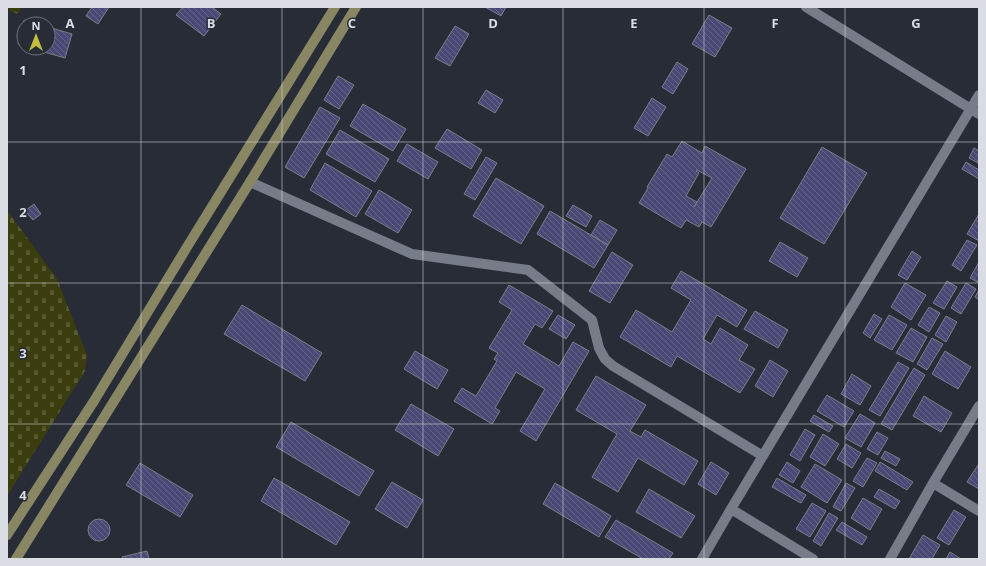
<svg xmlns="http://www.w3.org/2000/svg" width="986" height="566" viewBox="0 0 986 566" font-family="'Open Sans',sans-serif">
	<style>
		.forest { fill: url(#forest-crowns) }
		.cemetery { fill: url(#cemetery-stones) }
		.building { fill: url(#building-back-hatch); stroke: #7c7c88; fill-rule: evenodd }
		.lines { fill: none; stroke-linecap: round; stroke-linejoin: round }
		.street { stroke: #777d88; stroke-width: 10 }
		.secondary { stroke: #898663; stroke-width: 10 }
		.grid { fill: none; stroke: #dadee4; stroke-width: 1; stroke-opacity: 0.55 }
		.grid-label { font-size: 13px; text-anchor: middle; font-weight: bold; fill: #dadee4; stroke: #272c36; stroke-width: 3; stroke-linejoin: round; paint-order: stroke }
	</style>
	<defs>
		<pattern id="forest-crowns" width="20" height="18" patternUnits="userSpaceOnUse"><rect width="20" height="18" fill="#3b3d0f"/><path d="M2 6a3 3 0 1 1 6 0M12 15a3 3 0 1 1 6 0" fill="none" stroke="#575932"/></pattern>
		<pattern id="cemetery-stones" width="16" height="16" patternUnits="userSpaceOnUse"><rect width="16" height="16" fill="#3b3d0f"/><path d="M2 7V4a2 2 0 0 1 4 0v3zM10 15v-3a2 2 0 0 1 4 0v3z" fill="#575932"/></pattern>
		<pattern id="building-back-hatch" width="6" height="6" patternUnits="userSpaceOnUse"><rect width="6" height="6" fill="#4a4976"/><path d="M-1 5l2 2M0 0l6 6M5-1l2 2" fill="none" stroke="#646389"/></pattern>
	</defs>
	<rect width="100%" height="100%" fill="#272c36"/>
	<path class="forest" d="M7,7H22L17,14L7,9Z"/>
	<path class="cemetery" d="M7,210L57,279L87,355L85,371L7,496Z"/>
	<path class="building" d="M92,7H109L98,24L86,16Z
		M183,7H212L221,14L204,36L176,15Z
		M485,7H506L501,16Z
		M709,15L732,28L715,57L692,44Z
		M24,20L38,24H24V46L18,44Z
		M455,26L469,34L450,66L435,58Z
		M48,27L72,34L65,58L30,48H48Z
		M677,62L688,69L673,94L662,87Z
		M338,76L354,85L339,109L324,100Z
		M486,90L503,100L495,113L478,103Z
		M652,98L666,107L648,136L634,128Z
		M363,104L406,129L393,151L350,126Z
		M320,107L340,118L304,178L285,167Z
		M447,129L482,150L471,169L435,148Z
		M340,130L389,159L375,182L326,154Z
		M682,141L702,153L705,146L746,169L711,227L702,222L699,227L686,220L681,228L639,203L648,188L647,187L667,154L672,157ZM697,170L712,178L694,207L697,202L686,196L699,173L696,171Z
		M407,144L438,162L428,179L397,161Z
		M822,147L867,173L824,244L780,218Z
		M974,148L979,151L978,163L969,158Z
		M486,157L497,163L475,200L464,194Z
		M966,162L979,170V179L962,169Z
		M325,163L372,191L356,217L310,190Z
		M496,178L544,206L521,244L473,216Z
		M379,190L412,210L398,233L365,214Z
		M34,204L41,214L33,220L25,211Z
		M573,205L592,216L586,227L566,216Z
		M550,211L608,245L594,268L537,234Z
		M979,214V241L967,234Z
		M600,220L617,230L608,245L591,235Z
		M967,240L977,245L961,271L952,265Z
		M780,242L808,258L797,277L769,261Z
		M912,251L921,257L907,280L898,275Z
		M612,252L633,265L610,303L589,291Z
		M979,262V283L970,278Z
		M681,271L747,310L737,327L717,315L703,339L711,344L720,328L748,345L739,360L755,369L740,393L677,356L671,367L620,337L636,310L672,332L691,300L671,288Z
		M947,281L957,287L944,309L933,303Z
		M905,283L926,295L911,320L891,307Z
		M966,283L976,289L961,314L951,308Z
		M509,285L553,311L542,328L535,324L523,344L559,366L573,342L589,351L536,441L520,431L545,389L516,372L495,408L500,411L492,424L454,401L462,388L476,396L497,361L494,359L498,353L489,348L512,310L499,302Z
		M979,290V300L975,297Z
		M242,305L322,353L305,381L224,334Z
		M929,307L940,313L929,332L918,325Z
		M755,311L788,330L778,348L744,329Z
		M874,314L882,319L870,338L863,333Z
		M558,315L575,325L566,339L549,329Z
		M889,315L907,325L892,350L874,340Z
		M946,316L957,322L946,342L935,335Z
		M911,328L927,337L913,362L896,353Z
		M932,338L943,344L927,370L917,364Z
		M415,351L448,370L437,389L404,369Z
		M945,351L971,367L958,389L932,374Z
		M770,360L788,371L773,397L755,386Z
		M898,362L909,368L880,416L869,410Z
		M914,368L925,375L892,430L881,424Z
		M852,374L871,386L860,405L841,394Z
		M596,376L646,405L630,431L641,437L645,430L698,461L684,485L638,458L618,492L592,477L617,434L576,410Z
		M827,395L854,411L844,427L817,411Z
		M924,396L952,413L941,432L913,416Z
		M411,404L454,429L438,456L395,430Z
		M860,414L875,423L861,447L845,438Z
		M814,415L833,426L829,432L810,421Z
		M291,422L374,471L359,496L276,447Z
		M805,429L815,435L800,461L790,455Z
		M877,432L888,438L878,455L867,449Z
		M823,434L839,444L825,466L810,457Z
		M846,444L861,453L852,468L837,459Z
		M885,451L900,459L896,466L881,458Z
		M867,458L877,463L863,487L853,481Z
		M711,462L729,473L716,495L698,484Z
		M787,462L800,471L793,483L779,475Z
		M880,462L913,482L907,490L875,471Z
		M140,463L193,495L180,517L126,485Z
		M815,464L842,480L827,503L801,487Z
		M978,465H979V489L967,482Z
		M274,478L350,522L336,545L261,501Z
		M777,478L806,495L801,503L772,487Z
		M392,482L423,500L407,528L375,509Z
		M555,483L611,516L599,537L543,504Z
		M846,483L855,488L841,511L833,507Z
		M649,489L695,516L681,538L636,512Z
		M879,489L900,501L895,509L874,497Z
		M863,498L882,509L870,530L851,518Z
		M812,503L826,511L810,537L796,529Z
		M954,510L966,517L949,545L937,538Z
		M829,513L838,518L821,546L813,541Z
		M88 530a11 11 0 1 1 22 0a11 11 0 1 1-22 0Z
		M616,520L673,553L669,559H643L605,537Z
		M842,522L867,537L862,545L836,530Z
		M923,535L940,545L932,559H909Z
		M147,551L149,559H123L122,557Z
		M950,552L961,559H946Z"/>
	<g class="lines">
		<path class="street" d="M806,7L979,114
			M250,182L412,254L528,270L592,320L599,348L605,359L613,366L763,456
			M933,483L979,511
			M731,509L813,559
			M702,559L731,509L979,95
			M890,559L933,483L979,406"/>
		<path class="secondary" d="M7,535L94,401L187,247L335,7
			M16,559L250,182L356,7"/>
	</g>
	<path class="grid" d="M141,7V559M282,7V559M423,7V559M563,7V559M704,7V559M845,7V559M7,142H979M7,283H979M7,424H979"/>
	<g class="grid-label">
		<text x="70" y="28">A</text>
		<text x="211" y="28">B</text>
		<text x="352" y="28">C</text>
		<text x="493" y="28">D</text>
		<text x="634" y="28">E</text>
		<text x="775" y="28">F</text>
		<text x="916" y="28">G</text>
		<text x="23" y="75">1</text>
		<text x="23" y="217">2</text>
		<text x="23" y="358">3</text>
		<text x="23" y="500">4</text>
	</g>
	<rect width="986" height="566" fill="none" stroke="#dadee4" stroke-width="16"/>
	<g transform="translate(36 36)"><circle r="19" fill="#272c36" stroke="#6f737c"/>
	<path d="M0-3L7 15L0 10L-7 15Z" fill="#c3bd3f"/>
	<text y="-6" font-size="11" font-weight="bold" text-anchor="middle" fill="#dadee4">N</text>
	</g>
</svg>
